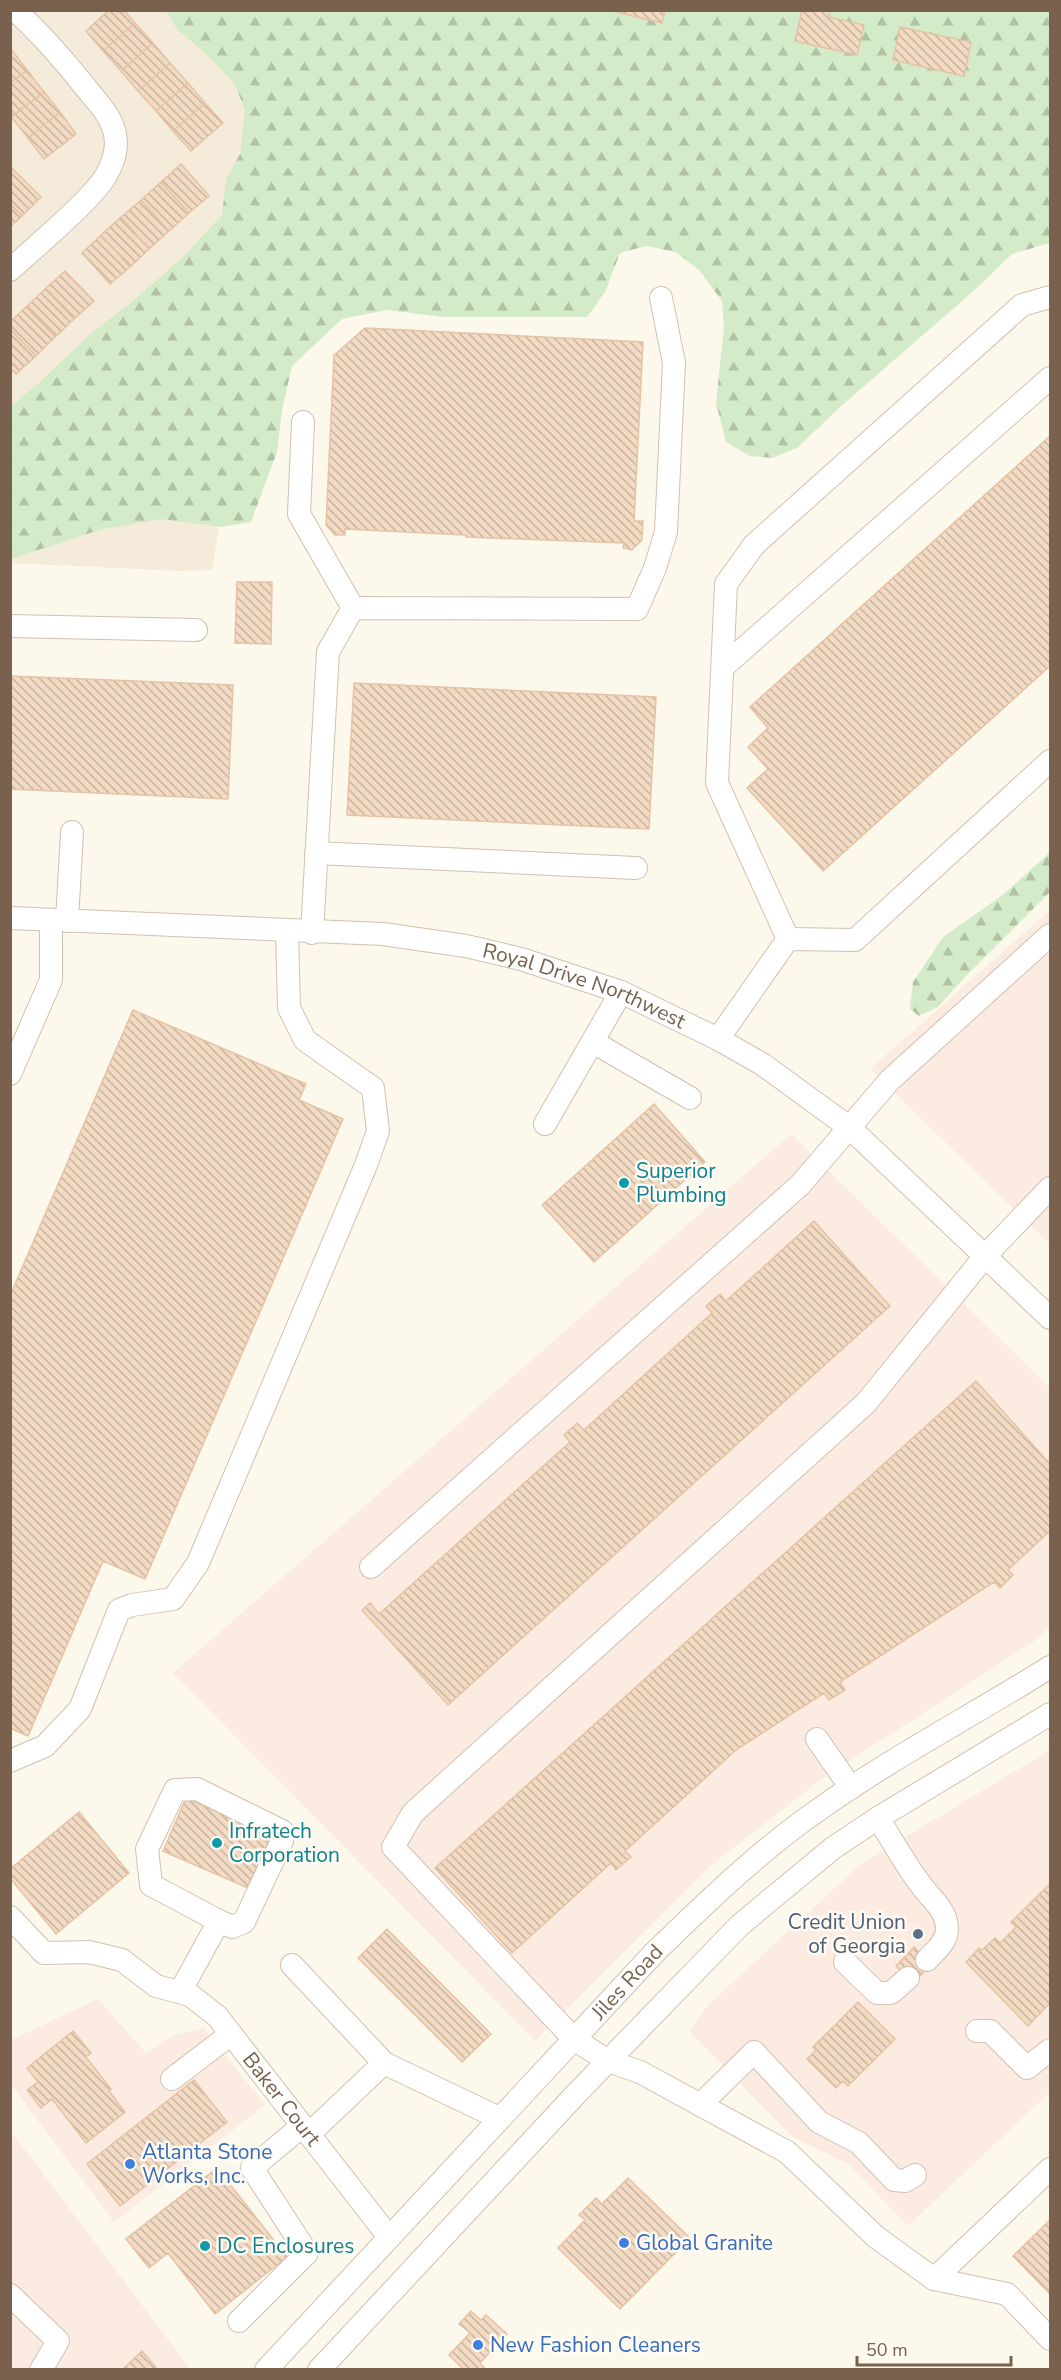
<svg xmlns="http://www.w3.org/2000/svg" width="1061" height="2380" viewBox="0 0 1061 2380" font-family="'Nunito Sans',sans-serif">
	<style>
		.residential { fill: #f4ebda }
		.commercial { fill: #fcebe0 }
		.forest { fill: url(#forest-firs) }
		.building { fill: url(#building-back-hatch); stroke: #e5c3a4; stroke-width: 1.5 }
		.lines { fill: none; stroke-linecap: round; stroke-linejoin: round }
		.minor-casing { stroke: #d0c1b0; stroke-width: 24 }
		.minor { stroke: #fff; stroke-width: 22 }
		.culture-dot { fill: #0f9aa8; stroke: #fffbf2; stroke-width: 2 }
		.service-dot { fill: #5c6f8a; stroke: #fffbf2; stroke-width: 2 }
		.shop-dot { fill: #3f7fe0; stroke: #fffbf2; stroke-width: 2 }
		.labels { text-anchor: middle; stroke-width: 5; stroke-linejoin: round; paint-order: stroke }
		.street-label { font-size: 21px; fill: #79614e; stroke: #fffbf2 }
		.culture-label { font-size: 21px; fill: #0d838f; stroke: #fffbf2; text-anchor: start }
		.service-label { font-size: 21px; fill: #4e5e75; stroke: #fffbf2; text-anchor: end }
		.shop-label { font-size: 21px; fill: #366cbe; stroke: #fffbf2; text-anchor: start }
	</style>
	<defs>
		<pattern id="forest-firs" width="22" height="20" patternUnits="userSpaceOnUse" patternTransform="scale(1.5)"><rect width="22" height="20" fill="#d4ebc9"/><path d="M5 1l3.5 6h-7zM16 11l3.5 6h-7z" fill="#b1c2a5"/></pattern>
		<pattern id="building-back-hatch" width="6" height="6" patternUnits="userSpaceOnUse" patternTransform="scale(1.5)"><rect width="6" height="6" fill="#f2dac3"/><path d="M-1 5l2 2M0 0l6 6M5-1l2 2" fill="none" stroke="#c9b4a1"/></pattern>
	</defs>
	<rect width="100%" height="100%" fill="#fdf8ec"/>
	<path class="residential" d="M11,11H295L302,15L212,570L181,571L11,563Z"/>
	<path class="commercial" d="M1050,910V1244L870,1069Z
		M791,1134L1050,1388V1626L1033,1642L823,1778L713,1864L535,2041L173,1673Z
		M1050,1750V2092L908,2226L848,2164L791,2136L689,2031L707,2006L862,1863Z
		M98,1999L146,2053L172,2036L204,2028L265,2105L114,2222L11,2085V2040Z
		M11,2131L190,2369H11Z"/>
	<path class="forest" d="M166,11H1050V243L1012,254L977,288L839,408L797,448L772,458L750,456L726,442L716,403L724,327L722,301L700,271L676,252L646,246L620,253L605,292L587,317H442L387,310L342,319L292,366L282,410L277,452L251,522L221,527L161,519L99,530L11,559V406L40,382L89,335L133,301L185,255L222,215L226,179L240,154L245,110L235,84L206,54L177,29Z
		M1050,852V892L965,977L938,1007L919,1016L910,1009L913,982L943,937L1004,894Z"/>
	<path class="building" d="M109,10H124L135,23L103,51L86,31Z
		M609,10H665L662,23Z
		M802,10H830L829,17L864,25L857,55L795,41Z
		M135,23L153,43L121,71L103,51Z
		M900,27L971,42L964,76L893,60Z
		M153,43L170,63L138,91L121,71Z
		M11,49L27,70L10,83V50Z
		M170,63L188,83L156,111L138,91Z
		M27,70L44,92L11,117L10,83Z
		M188,83L205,103L173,131L156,111Z
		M44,92L60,112L28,138L11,117Z
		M205,103L223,123L191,151L173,131Z
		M60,112L76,134L44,159L28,138Z
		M181,164L209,196L189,213L161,182Z
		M12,168L41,197L22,216L10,204V170Z
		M161,182L189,213L169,231L141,200Z
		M141,200L169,231L149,249L121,217Z
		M10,204L22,216L10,227Z
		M121,217L149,249L130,267L101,235Z
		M101,235L130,267L110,284L82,253Z
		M65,271L94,301L74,319L45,289Z
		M45,289L74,319L55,337L26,307Z
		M26,307L55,337L36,356L10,329V322Z
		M365,328L643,342L634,521H643L642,540L632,550L623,548L624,543L466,537V535L345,529V535H335L326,525L334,355Z
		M10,329L36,356L16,374L10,368Z
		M1050,436V666L823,871L747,788L768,769L748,747L768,728L750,707Z
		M237,582H272L271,644L235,643Z
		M10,676L233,685L228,799L10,789Z
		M354,683L656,697L649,829L347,815Z
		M133,1010L306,1084L299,1100L343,1119L145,1579L103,1561L28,1736L10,1728V1296Z
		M654,1104L705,1162L594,1262L542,1205Z
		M814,1221L890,1306L448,1705L362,1610L370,1603L379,1614L570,1442L564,1435L577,1423L584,1430L712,1313L706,1306L720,1294L726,1301Z
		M976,1381L1050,1464V1531L1008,1570L1013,1575L1000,1588L994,1582L840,1682L845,1690L829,1700L824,1693L736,1750L625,1851L631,1857L616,1870L611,1863L512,1953L435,1868Z
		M186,1798L271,1835L248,1888L163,1851Z
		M79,1812L129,1873L56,1934L10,1878V1869Z
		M1050,1884V2003L1028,2026L966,1962L979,1948L982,1950L995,1938L1000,1943L1016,1927L1011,1922Z
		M387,1929L491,2034L462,2062L358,1958Z
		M914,1947L931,1965L913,1983L896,1966Z
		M858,2002L895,2039L848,2086L843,2081L836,2088L807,2059L816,2050L813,2047Z
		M73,2031L91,2053L86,2057L111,2089L109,2091L125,2112L86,2143L52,2099L41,2108L27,2090L38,2082L27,2068Z
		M194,2080L227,2122L120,2206L87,2164Z
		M217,2168L287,2257L215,2314L168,2253L149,2268L126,2239Z
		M628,2178L690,2238L620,2309L558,2248L585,2220L579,2215L596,2198L602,2204Z
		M1050,2220V2294L1013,2256Z
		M471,2311L481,2320L486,2315L507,2334L480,2363L486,2370H464L449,2355L470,2333L459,2324Z
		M142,2351L158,2370H122Z"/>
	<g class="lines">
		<g class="minor-casing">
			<g id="minor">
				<path d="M10,270C38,244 72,217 97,188C109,174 119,153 115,134C111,115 97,102 86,88C64,60 41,34 15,10"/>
				<path d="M303,422L299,514L353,608"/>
				<path d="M10,626L196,630"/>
				<path d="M723,667L1050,378"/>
				<path d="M316,853L636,868"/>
				<path id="s1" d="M10,918L383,934L466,946L521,959L621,992L718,1039L762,1064L850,1128L1050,1318"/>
				<path d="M67,921L72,832"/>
				<path d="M312,933L328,652L353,608L637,609L655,568L666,532L674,363L661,298"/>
				<path d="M788,939L717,783L726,584L754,545L1022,305L1050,297"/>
				<path d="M788,939L855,940L1050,761"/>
				<path d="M718,1039L788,939"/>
				<path d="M593,1042L690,1098"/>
				<path d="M10,1074L51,980V922"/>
				<path d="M545,1124L621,992"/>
				<path d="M1050,1188L986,1255L866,1403L413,1813L393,1847L574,2039L608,2061L640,2072L787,2152L876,2237L934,2279L1007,2294L1050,2339"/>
				<path d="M371,1567L800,1185L890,1080L1050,935"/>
				<path d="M817,1739L851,1788"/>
				<path d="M10,1761L45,1746L80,1709L119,1610L132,1605L173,1599L198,1563L366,1165L378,1131L373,1088L305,1040L289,1008L287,931"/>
				<path d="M878,1818C892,1840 905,1864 921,1885C931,1899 947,1910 947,1929C947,1942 935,1951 927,1960"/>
				<path id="s2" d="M10,1917L44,1953L89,1952L122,1960L156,1986L190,1995L217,2016L389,2237"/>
				<path d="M845,1962L877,1993H891L908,1978"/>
				<path d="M292,1965L384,2063"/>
				<path d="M180,1992L219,1921L232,1927L244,1922L282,1841V1831L197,1789L175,1790L147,1849L151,1885L219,1921"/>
				<path d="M977,2031H990L1027,2068L1050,2050"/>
				<path d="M172,2079L231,2034"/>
				<path d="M700,2105L754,2052L819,2122L859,2143L894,2180L905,2181L915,2175"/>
				<path d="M309,2134L384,2063L499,2118"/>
				<path d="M934,2279L1050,2169"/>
				<path d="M10,2295L58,2341L41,2370"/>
				<path d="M239,2321L307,2253L252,2168L302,2126"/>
				<path id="s3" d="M266,2370L656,1951C706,1903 757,1853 814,1813C889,1759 972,1716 1050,1667"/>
				<path d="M319,2370L576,2094L740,1925L833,1848L878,1818L1050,1714"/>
			</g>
		</g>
		<use href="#minor" class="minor"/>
	</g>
	<g class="culture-dot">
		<circle cx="624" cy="1183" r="6"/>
		<circle cx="217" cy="1843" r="6"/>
		<circle cx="205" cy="2246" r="6"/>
	</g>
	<circle class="service-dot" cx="918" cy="1934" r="6"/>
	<g class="shop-dot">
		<circle cx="130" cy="2164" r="6"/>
		<circle cx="624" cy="2243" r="6"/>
		<circle cx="478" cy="2345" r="6"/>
	</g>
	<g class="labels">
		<g class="street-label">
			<text dy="7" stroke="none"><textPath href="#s1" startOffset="582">Royal Drive Northwest</textPath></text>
			<text dy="7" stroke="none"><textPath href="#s3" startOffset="530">Jiles Road</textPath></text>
			<text dy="7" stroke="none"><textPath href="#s2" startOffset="346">Baker Court</textPath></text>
		</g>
		<g class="culture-label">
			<text x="636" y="1178">Superior<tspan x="636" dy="24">Plumbing</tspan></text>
			<text x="229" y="1838">Infratech<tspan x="229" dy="24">Corporation</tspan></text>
			<text x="217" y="2253">DC Enclosures</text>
		</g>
		<g class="service-label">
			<text x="906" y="1929">Credit Union<tspan x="906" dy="24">of Georgia</tspan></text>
		</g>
		<g class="shop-label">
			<text x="142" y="2159">Atlanta Stone<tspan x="142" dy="24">Works, Inc.</tspan></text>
			<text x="636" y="2250">Global Granite</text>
			<text x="490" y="2352">New Fashion Cleaners</text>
		</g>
	</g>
	<rect width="1061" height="2380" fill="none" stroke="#79614e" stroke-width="24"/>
	<path d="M857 2356v9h154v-9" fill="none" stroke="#79614e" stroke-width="3"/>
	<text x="866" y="2356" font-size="18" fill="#79614e" stroke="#fffbf2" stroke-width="4.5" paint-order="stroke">50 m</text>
</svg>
